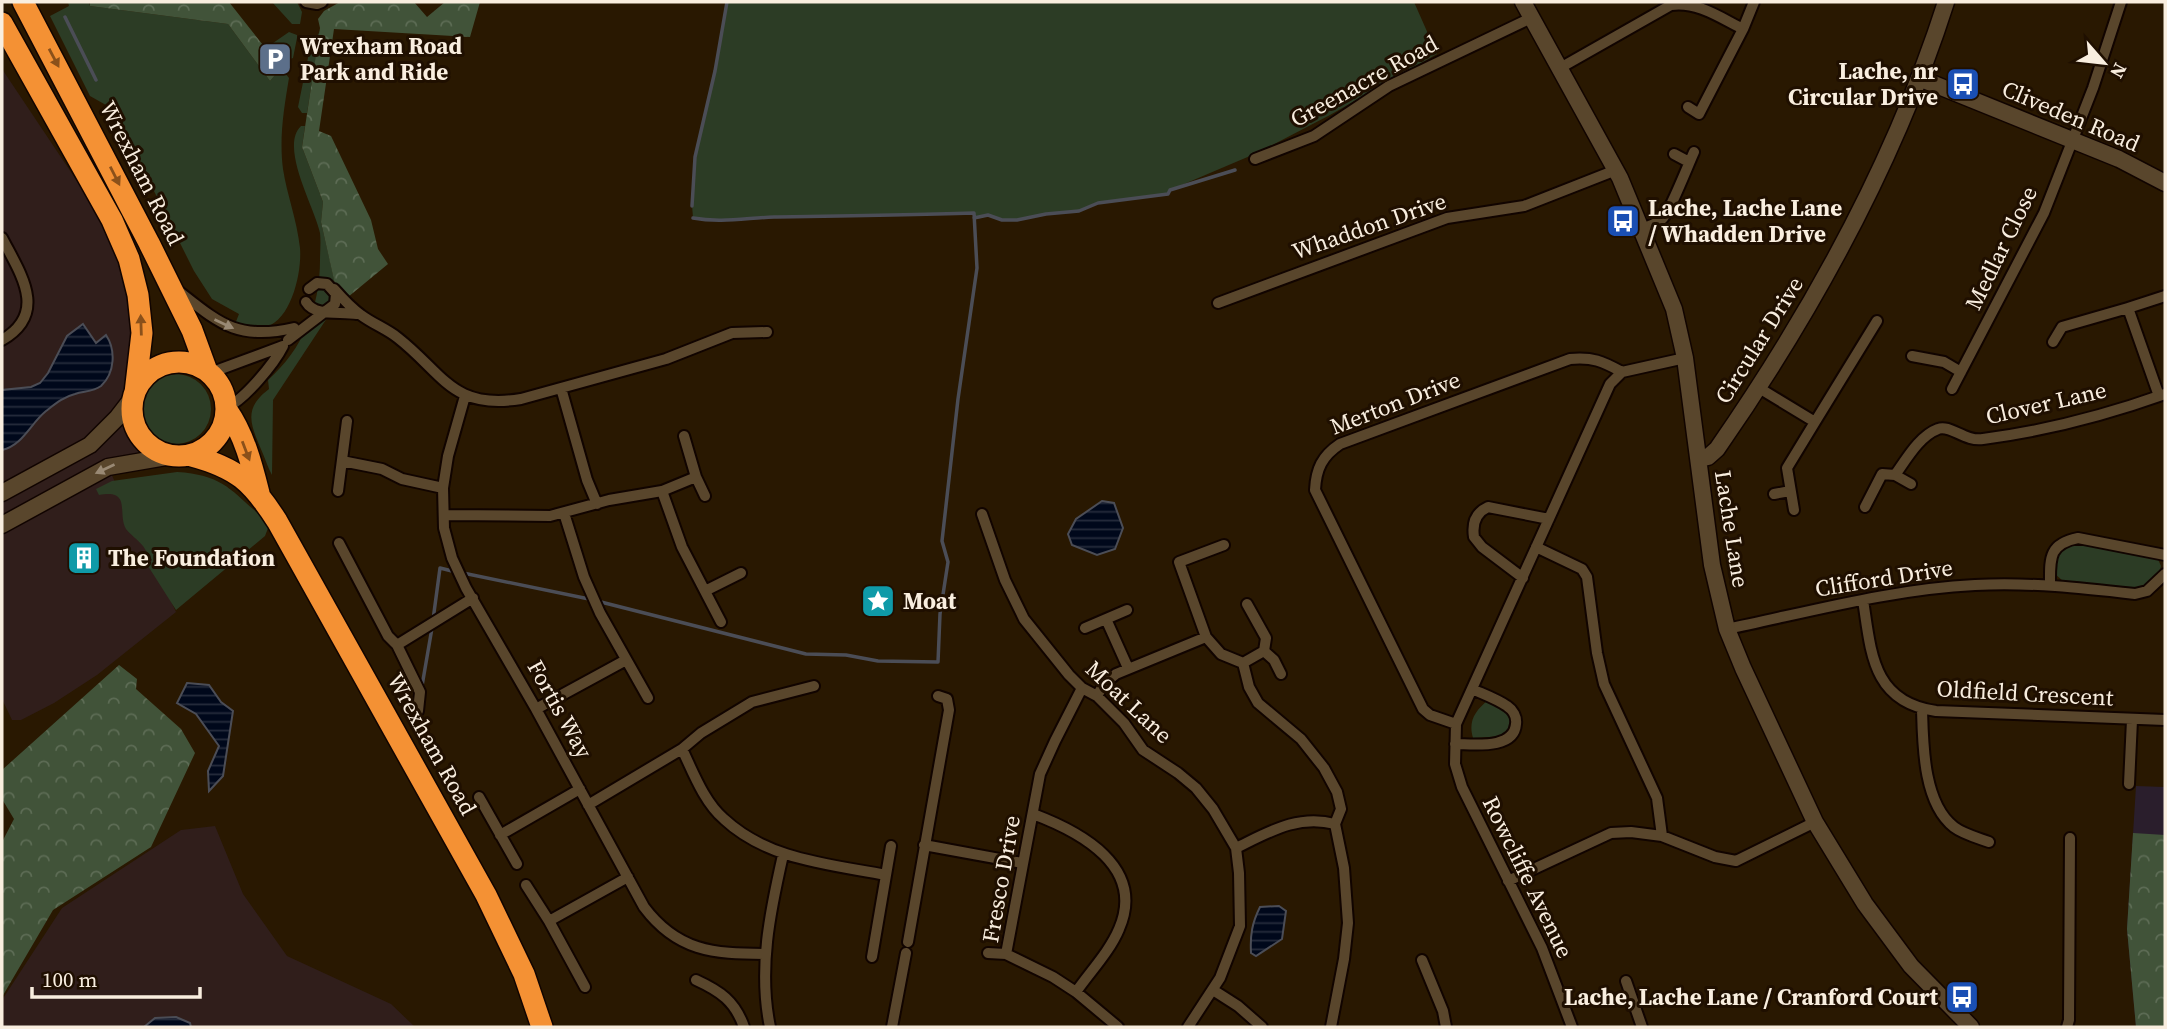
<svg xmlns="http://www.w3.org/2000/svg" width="2167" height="1029" viewBox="0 0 2167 1029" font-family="'Source Serif 4',serif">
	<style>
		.commercial { fill: #301e1b }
		.education { fill: #2a1e2c }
		.green { fill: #2c3c25 }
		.forest { fill: url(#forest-crowns) }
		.water { fill: url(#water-rules); stroke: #4b4d56; stroke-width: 2 }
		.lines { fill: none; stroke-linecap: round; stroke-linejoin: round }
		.stream { stroke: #4b4d56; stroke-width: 3.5 }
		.street-casing { stroke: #110400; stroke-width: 14 }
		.secondary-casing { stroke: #110400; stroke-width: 19 }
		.highway-casing { stroke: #110400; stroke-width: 24 }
		.street { stroke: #59462c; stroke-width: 10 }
		.secondary { stroke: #59462c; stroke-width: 16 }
		.highway { stroke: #f49134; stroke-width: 21 }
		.oneway { fill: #8a501a }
		.oneway2 { fill: #998974 }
		.labels { text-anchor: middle; stroke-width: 6; stroke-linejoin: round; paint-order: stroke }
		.poi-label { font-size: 23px; font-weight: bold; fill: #f9eedf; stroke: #1f0f00; text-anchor: start }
		.street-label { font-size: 23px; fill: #f9eedf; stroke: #1f0f00 }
	</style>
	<defs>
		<pattern id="forest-crowns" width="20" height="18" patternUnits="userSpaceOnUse" patternTransform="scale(1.75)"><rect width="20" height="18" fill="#415339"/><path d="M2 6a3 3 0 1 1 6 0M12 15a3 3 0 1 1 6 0" fill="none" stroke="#5d6c55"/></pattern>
		<pattern id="water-rules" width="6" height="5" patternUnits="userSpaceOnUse" patternTransform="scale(1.75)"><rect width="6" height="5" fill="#00081b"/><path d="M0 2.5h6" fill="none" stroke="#262c3c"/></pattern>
	</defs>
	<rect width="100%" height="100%" fill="#291801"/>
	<path class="commercial" d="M2,69L129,259L134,276L132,416L139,434L147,445L159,452L108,467L176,612L97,675L54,703L21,720H12L2,699Z
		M215,826L243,894L287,956L391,1004L415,1027H2V1000L62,908L181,830Z"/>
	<path class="education" d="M2136,786L2165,787V1027H2136L2127,929Z"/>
	<path class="green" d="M68,2H89L90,6L228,24L270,81L281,68L289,78C284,108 279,138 283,169C287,195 297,220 300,248C302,271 292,319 266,327C255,330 245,326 235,324L239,314L212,299L194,271L113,109L90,96L50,16L69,6Z
		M272,2H297L302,12L300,24H292Z
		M727,2H1414L1437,54L1330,115L1257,153L1170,190L1168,194L1098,203L1079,211L1046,214L1017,220H1002L988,215L974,218L973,213C907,215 840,216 773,217C746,218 720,223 693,218C688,168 705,120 715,72C720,49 723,25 727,2Z
		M320,31L307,113H302L298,107L312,38H316Z
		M289,32L297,35V38L293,58L285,61L273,43Z
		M301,126H305L302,147L323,202L321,222L336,288L333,309L273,400L272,475C268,468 266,461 263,454C252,427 241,410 269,389L268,380C303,349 320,307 320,260C320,252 321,242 320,233C315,208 279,147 301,126Z
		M141 409a35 35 0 1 1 70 0a35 35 0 1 1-70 0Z
		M177,472C228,475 233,495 270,523L265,536L176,610L148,566L152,560C148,555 146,550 143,546C138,540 130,534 126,529C117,513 132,489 99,495L96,489L112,481Z
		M2073,542L2157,557L2161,566C2159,573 2155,581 2148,584C2133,593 2082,583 2063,581L2055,574C2054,554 2056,552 2073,542Z
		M1488,700L1502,708L1513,719V725L1505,736L1473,738C1468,721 1475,711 1488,700Z"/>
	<path class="forest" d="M90,2H229L281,68L270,81L228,24L90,6Z
		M340,2H414L427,17L445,2H480L470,37L334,29L319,131L331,136L371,220L378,249L388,264L348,297L336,289L321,222L323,202L302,147L320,28L318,19L324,11Z
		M119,665L137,679L136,689L181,729L195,753L151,847L53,910L2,997V842L14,819L2,799V770Z
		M2133,833L2165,835V1027H2136L2127,929Z"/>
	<path class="water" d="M83,324L96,343L106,335C116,350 115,373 101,386C93,392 84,391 75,394C63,397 55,404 46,411C30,424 23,445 2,450V390L31,387L40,383L48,373L67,336Z
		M1102,501L1114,503L1123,528L1115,549L1097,555L1072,545L1068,534L1076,519Z
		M187,683L209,685L221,702L233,711L223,776L209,791L208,771L219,746L196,714L177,703Z
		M1279,906L1286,911L1282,939L1256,956L1251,953C1250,935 1252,923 1260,907Z
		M176,1017L190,1023L191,1027H144L155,1018Z"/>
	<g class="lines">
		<path class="stream" d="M65,17L96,80
			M692,206L695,157L715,71L727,2
			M974,218L988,215L1002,220H1017L1046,214L1079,211L1098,203L1168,194L1170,190L1235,170
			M463,573L589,599
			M597,601L806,654L846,655L878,661L938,662L940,614L948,562L942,541L958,399L977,268L974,213C907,215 840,216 774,217C746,218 720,223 693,218
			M433,620L440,568L456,572
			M422,686L432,628"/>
		<g class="street-casing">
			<path id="street" d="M306,2L317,4L322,2
				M1560,68L1671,5C1697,1 1721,18 1743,29
				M1688,107L1699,114L1743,29L1754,2
				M1674,154L1689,162
				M1255,159L1314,136L1389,86L1531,18
				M1641,229C1648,226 1657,224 1662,219C1669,214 1688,165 1694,152
				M2,238C20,273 49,313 2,340
				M334,289C342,298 351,308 361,315C373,324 387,329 398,338C444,374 452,410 521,399L666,359L732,333L767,332
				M177,290C219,323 237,341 294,328
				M306,302C315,317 340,311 357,314
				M1218,303L1447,218L1524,206L1616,170
				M2128,308L2165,296
				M288,340L335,304L336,294L327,284L317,283L309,289
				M2053,342L2062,327L2128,308L2159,396
				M1912,356L1944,362L1961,372
				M210,373L283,346
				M561,388L587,480L597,504
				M1759,388L1815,422L1877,321
				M1952,389L2044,213L2093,88L2121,2
				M465,396L448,456L443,488L444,528L452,558L466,588L536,709L644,907C677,951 713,954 765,954
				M227,407C244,400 274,364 283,346
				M684,436L696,477L705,496
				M342,461L382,469L402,479L443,488
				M1895,475L1911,484
				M338,491L347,421
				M662,491L682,547L721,622
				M1774,494L1790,491
				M1865,507L1882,474L1895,475C1906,460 1919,436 1938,429C1950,424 1965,442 1983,439C2045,431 2106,415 2165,394
				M1794,510L1787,468L1815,422
				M564,513L584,577L600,613L648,698
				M982,514L1005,580L1024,619L1069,675L1082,688L1097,696L1124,723L1143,750L1178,773L1196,788L1213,809L1236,848L1239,873L1240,926L1220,978L1188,1027
				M444,515L550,516L609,500L662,491L696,477
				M339,543L388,636L397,645L420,692L418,711
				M1224,545L1179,562L1206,637L1221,654L1243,663L1249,687L1258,703L1301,739L1324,768L1337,792L1341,809L1335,824L1344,868L1348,923L1344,959L1331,1027
				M1536,547L1582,569L1587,577L1597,653L1604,684L1657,798L1662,836
				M1523,578L1482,547L1474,537C1472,524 1475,513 1488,507L1549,519
				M2050,585C2050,559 2048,544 2078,538L2165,555
				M705,591L741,573
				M1863,600C1871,652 1872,702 1936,711L2165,720
				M1106,619L1128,668
				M1085,628L1127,610
				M1727,629C1809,612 1892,589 1975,585C2029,582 2082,588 2135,594L2147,591L2165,574
				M397,645L473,598
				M1264,651L1274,660L1281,674
				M1243,663L1264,651L1266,638L1247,604
				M1082,688L1055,741L1040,774L1006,954L1053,977L1076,992L1118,1027
				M1097,696L1104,684L1116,674L1206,637
				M536,709L626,660
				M1922,709C1923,744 1923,803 1954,827C1963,834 1978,838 1989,842
				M1456,724L1430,715L1423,709L1315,490C1316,469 1322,456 1340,444L1570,359C1593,357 1602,361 1622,372
				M1455,744C1473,744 1514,750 1516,724C1517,717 1513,710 1507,706C1497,699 1483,694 1472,689
				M682,749C693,772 704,802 724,819C768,860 829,864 886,875
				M2129,784L2132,720
				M479,797L517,864
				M588,805L682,749L701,733L752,702L814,686
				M1033,814C1081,832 1146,867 1119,929C1110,951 1090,972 1076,992
				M500,835L580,789
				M924,845L1022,863
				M1236,848C1269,832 1298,814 1335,824
				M1508,881L1611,833L1631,832L1662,836L1715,857L1736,861L1815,822
				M526,885L549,921L585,987
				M549,921L628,877
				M908,942L949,710L947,699L938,696
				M988,953L1006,954
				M872,957L891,846
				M1422,960L1443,1011L1446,1027
				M696,980C720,991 735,1001 744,1027
				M1626,981L1642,1027
				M1213,990L1238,1006L1262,1027
				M770,1027C758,969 770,912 783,855
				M892,1027L906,953
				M1572,1027L1542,948L1462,787L1455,764L1456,724L1610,384L1622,372L1685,358
				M2067,1027L2069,1020L2070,838"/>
		</g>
		<g class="secondary-casing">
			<path id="secondary" d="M1523,2L1620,178L1674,309L1685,358L1712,565L1727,629L1743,668L1815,822L1865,904L1911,966L1971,1027
				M1919,78L2119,159L2165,183
				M1699,459L1708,457L1717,449C1812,312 1895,162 1946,2
				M2,493L90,445L117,418L134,396
				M2,525L108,467L172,456"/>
		</g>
		<g class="highway-casing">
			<path id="highway" d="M23,2L149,243L192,330L207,371
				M2,23L112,220L129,259L138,295L142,333L135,393
				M132 409a47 47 0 1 1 94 0a47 47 0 1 1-94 0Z
				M227,410C244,434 252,465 259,493
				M192,456C237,468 252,482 277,521L486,895L524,974L542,1027"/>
		</g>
		<use href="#street" class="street"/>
		<use href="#secondary" class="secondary"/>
		<use href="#highway" class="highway"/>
	</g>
	<defs><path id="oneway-solid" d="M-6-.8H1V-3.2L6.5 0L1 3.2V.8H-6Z" transform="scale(1.75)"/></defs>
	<g class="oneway">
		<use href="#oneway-solid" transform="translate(54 58) rotate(62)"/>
		<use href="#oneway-solid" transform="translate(115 176) rotate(63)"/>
		<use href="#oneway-solid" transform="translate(141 325) rotate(-92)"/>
		<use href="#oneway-solid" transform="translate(246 451) rotate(69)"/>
	</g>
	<g class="oneway2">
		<use href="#oneway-solid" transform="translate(224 324) rotate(25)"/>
		<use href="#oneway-solid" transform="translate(105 469) rotate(155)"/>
	</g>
	<defs>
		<g id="parking-square" transform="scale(1.75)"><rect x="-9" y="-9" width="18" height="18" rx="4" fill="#5c6f8a" stroke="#1f0f00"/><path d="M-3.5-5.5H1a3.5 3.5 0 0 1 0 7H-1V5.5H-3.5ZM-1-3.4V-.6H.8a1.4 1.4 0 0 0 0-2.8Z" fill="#fff"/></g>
		<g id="bus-square" transform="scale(1.75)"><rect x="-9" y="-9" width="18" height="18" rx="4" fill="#1a4fb4" stroke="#1f0f00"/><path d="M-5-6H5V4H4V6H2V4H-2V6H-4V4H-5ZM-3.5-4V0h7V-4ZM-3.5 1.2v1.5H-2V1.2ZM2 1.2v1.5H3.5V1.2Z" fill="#fff"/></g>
		<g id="building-square" transform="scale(1.75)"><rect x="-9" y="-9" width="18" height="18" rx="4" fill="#0f9aa8" stroke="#1f0f00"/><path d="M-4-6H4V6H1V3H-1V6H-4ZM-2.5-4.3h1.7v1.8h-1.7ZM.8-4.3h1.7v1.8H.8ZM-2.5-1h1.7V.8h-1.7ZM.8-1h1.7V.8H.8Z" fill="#fff"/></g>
		<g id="sight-square" transform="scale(1.75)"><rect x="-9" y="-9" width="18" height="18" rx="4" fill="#0f9aa8" stroke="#1f0f00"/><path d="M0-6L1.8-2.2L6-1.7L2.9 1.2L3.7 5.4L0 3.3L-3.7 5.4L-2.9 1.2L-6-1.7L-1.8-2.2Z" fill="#fff"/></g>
	</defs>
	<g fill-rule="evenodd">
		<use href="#parking-square" x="275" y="59"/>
		<use href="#bus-square" x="1963" y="84"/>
		<use href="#bus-square" x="1623" y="221"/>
		<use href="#building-square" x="84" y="558"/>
		<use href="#sight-square" x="878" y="601"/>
		<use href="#bus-square" x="1962" y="997"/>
	</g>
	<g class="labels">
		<g class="poi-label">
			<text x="300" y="54">Wrexham Road<tspan x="300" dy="26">Park and Ride</tspan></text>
			<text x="1938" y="79" text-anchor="end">Lache, nr<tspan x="1938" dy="26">Circular Drive</tspan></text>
			<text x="1648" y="216">Lache, Lache Lane<tspan x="1648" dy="26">/ Whadden Drive</tspan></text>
			<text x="108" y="566">The Foundation</text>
			<text x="903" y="609">Moat</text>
			<text x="1938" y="1005" text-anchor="end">Lache, Lache Lane / Cranford Court</text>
		</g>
		<g class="street-label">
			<text transform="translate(1364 81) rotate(-29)" y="8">Greenacre Road</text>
			<text transform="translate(2071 116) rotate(23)" y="8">Cliveden Road</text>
			<text transform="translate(142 173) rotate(63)" y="8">Wrexham Road</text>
			<text transform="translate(1369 226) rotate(-19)" y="8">Whaddon Drive</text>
			<text transform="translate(2001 248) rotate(-64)" y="8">Medlar Close</text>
			<text transform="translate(1759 340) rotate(-58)" y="8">Circular Drive</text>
			<text transform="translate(1395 403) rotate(-21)" y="8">Merton Drive</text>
			<text transform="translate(2046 403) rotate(-13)" y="8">Clover Lane</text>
			<text transform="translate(1732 529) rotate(81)" y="8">Lache Lane</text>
			<text transform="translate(1884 578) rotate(-9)" y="8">Clifford Drive</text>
			<text transform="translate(2025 693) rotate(3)" y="8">Oldfield Crescent</text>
			<text transform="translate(1129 702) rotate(43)" y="8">Moat Lane</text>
			<text transform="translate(560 709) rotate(61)" y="8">Fortis Way</text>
			<text transform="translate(432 744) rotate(61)" y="8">Wrexham Road</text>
			<text transform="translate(1528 877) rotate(64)" y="8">Rowcliffe Avenue</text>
			<text transform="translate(1001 879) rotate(-80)" y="8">Fresco Drive</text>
		</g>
	</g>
	<rect width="2167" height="1029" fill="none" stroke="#f9eedf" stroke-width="7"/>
	<g transform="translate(2104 63) rotate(118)" stroke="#1f0f00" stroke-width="5" paint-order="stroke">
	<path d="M0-5L12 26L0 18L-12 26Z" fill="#f9eedf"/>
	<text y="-10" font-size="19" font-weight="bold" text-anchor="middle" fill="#f9eedf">N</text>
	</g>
	<path d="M32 987v10h168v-10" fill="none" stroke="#f9eedf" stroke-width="3.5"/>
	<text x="42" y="987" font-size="21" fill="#f9eedf" stroke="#1f0f00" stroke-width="5" paint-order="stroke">100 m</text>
</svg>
